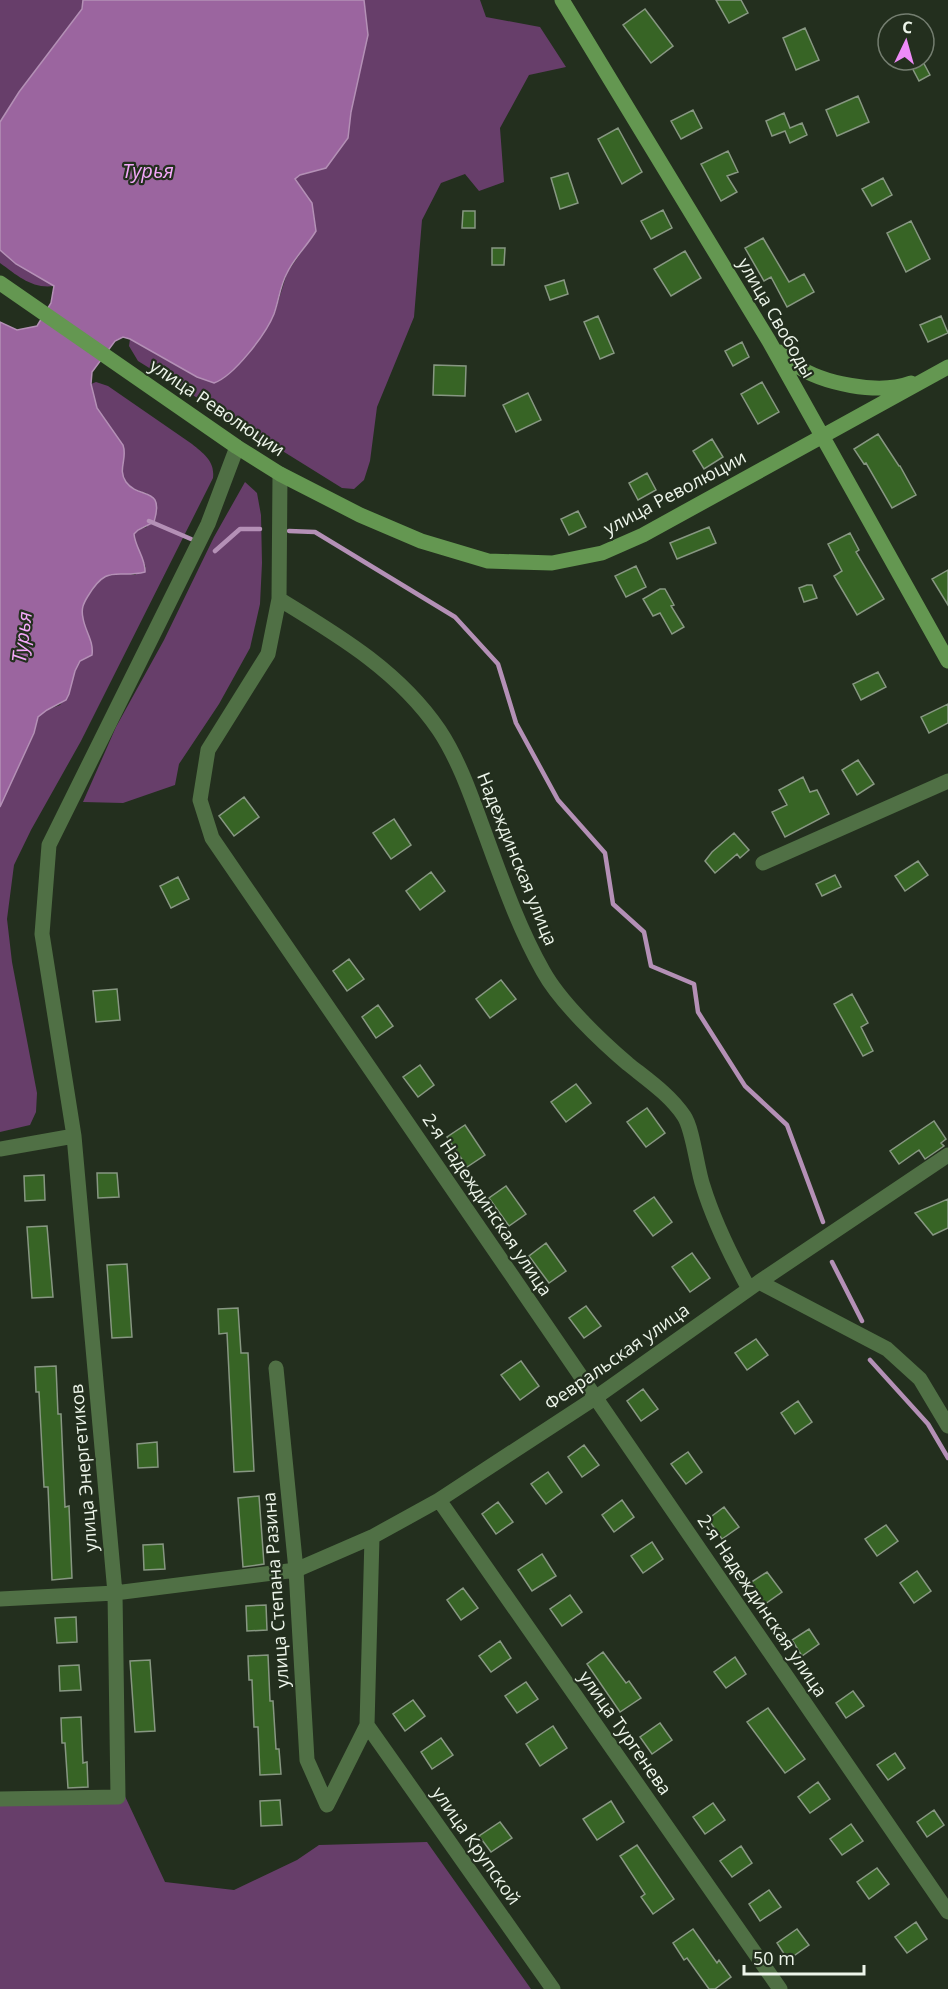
<svg xmlns="http://www.w3.org/2000/svg" width="948" height="1989" viewBox="0 0 948 1989" font-family="'Open Sans',sans-serif">
	<style>
		.green { fill: #673e6a }
		.water { fill: #9b659f; stroke: #b490b6; stroke-width: 1.5 }
		.lines { fill: none; stroke-linecap: round; stroke-linejoin: round }
		.stream { stroke: #b490b6; stroke-width: 4.5 }
		.building { fill: #376425; stroke: #879782; stroke-width: 1.5 }
		.street { stroke: #507045; stroke-width: 15 }
		.secondary { stroke: #649751; stroke-width: 15 }
		.labels { text-anchor: middle; stroke-width: 4.5; stroke-linejoin: round; paint-order: stroke }
		.street-label { font-size: 18px; fill: #edf5ea; stroke: #232f1e }
		.water-label { font-size: 20px; font-style: italic; fill: #f4a9fa; stroke: #232f1e }
	</style>
	<rect width="100%" height="100%" fill="#232f1e"/>
	<path class="green" d="M0,0H83L82,9L19,92L0,122Z
		M364,0H480L486,17L540,27L566,67L529,75L500,128L504,182L479,191L465,174L441,183L422,220L414,317L377,407L370,461L364,480L354,489L342,488L138,361L129,346L130,339L197,377L214,383L267,328L275,312L287,273L316,231L312,203L295,179L300,175L326,168L348,138L351,112L368,35Z
		M0,250L54,286C32,289 18,276 0,263Z
		M96,382L108,386L192,444C204,454 215,461 213,478L81,741L31,830L14,865L7,919L12,962L37,1093L36,1112L30,1125L0,1132V807L34,734L38,717L47,710L60,705L69,694L75,671L80,661L92,655C94,638 79,624 81,609C82,604 88,597 91,592C103,572 113,572 135,575L146,567L135,544L134,534L138,530L147,527V493C135,491 120,483 121,468C122,459 126,456 123,445L97,408L91,384Z
		M245,482L257,493L261,515L262,563L260,604L250,648L219,704L179,764L175,785L123,803L83,802L116,727L164,640L214,537Z
		M123,1792L165,1882L234,1890L297,1860L319,1845L427,1842L531,1989H0V1795Z"/>
	<path class="water" d="M83,0H364L368,35L351,112L348,138L326,168L300,175L295,179L312,203L316,231C307,246 294,258 287,273C280,286 279,300 274,314C266,334 234,376 214,383L197,377L130,339L123,337L115,341L92,372L91,384L97,408L123,445C128,459 117,469 126,482C139,500 165,485 154,522L138,530L134,534C135,547 146,559 145,572C116,579 108,563 88,596C83,604 81,609 83,618C85,631 94,641 92,655L80,661L75,671L69,694L66,700L47,710L38,717L34,733L0,807V322L17,330L37,326L51,303L54,286L16,264L0,250V122L19,92L82,9Z"/>
	<g class="lines">
		<path class="stream" d="M149,521L191,539
			M289,531L315,532L455,617L498,664L516,723L558,800L605,853L613,904L644,932L651,966L694,984L698,1012L745,1086L787,1125L823,1222
			M215,551L240,529H260
			M832,1262L862,1321
			M870,1360L928,1424L948,1458"/>
	</g>
	<path class="building" d="M716,0H741L748,13L729,23Z
		M645,9L673,46L651,63L623,25Z
		M805,28L819,60L796,70L783,38Z
		M908,60H922L930,75L919,81Z
		M858,96L869,122L837,136L826,110Z
		M693,110L702,128L681,139L671,121Z
		M784,113L790,128L802,123L807,135L790,143L785,131L772,136L766,121Z
		M618,128L642,172L622,184L598,139Z
		M728,151L738,172L727,176L737,192L721,201L701,164Z
		M568,173L578,203L560,209L551,178Z
		M883,178L892,195L872,206L862,189Z
		M663,210L672,228L651,239L641,221Z
		M463,211H475V228H462Z
		M911,221L930,259L906,272L887,233Z
		M763,238L789,282L804,274L814,292L787,307L771,277L764,281L745,248Z
		M492,248H505L504,265H492Z
		M685,251L701,278L671,296L654,269Z
		M564,280L568,294L550,300L545,286Z
		M598,316L614,353L600,359L584,322Z
		M941,316L948,333L928,342L920,325Z
		M742,342L749,357L733,366L725,351Z
		M434,365L466,366L465,396L433,395Z
		M762,382L779,412L758,424L741,394Z
		M528,393L541,420L516,432L503,405Z
		M878,434L899,466H900L916,495L892,508L866,463L864,464L854,449Z
		M712,439L723,457L704,469L693,451Z
		M647,473L656,490L638,500L629,483Z
		M578,511L586,527L569,535L561,519Z
		M709,527L716,543L677,559L670,543Z
		M850,533L859,550L856,552L884,599L857,615L834,576L842,571L828,544Z
		M636,566L646,587L626,597L615,576Z
		M948,570V605L932,579Z
		M807,585H812L817,598L804,602L799,588Z
		M660,589H665L674,605L671,606L684,627L672,634L660,613L653,616L643,599Z
		M878,672L886,687L861,700L853,684Z
		M948,704V723L929,733L921,717Z
		M858,760L874,784L857,795L842,770Z
		M803,777L810,792L817,790L829,814L785,837L772,812L787,805L779,790Z
		M244,797L259,817L234,836L219,816Z
		M394,819L411,845L391,859L373,833Z
		M734,833L749,850L740,858L737,854L715,873L705,861L712,852Z
		M918,861L928,875L905,891L895,876Z
		M431,872L445,891L420,910L406,891Z
		M835,875L841,887L822,896L816,884Z
		M178,877L189,899L171,908L160,886Z
		M349,959L364,979L347,991L333,971Z
		M501,980L516,999L490,1018L476,999Z
		M117,989L120,1020L96,1022L93,991Z
		M852,994L868,1023L861,1027L873,1051L863,1056L834,1004Z
		M378,1005L393,1026L376,1038L362,1017Z
		M420,1065L434,1085L418,1097L403,1077Z
		M576,1084L591,1103L566,1122L551,1102Z
		M647,1108L665,1133L646,1147L627,1122Z
		M934,1121L946,1139L941,1143L944,1146L925,1159L919,1150L899,1164L890,1151Z
		M465,1125L485,1155L467,1167L447,1137Z
		M97,1173H117L119,1197L98,1198Z
		M44,1175L45,1200L25,1201L24,1176Z
		M506,1186L526,1214L509,1226L489,1198Z
		M654,1197L672,1222L653,1236L634,1211Z
		M948,1199V1228L933,1235L915,1213Z
		M47,1226L53,1297L32,1298L27,1227Z
		M546,1243L566,1271L549,1283L529,1256Z
		M692,1253L710,1278L690,1292L672,1267Z
		M127,1264L132,1337L112,1338L107,1265Z
		M586,1306L601,1326L584,1338L569,1318Z
		M238,1308L241,1353H248L254,1471L234,1472L227,1333L219,1334L218,1309Z
		M756,1339L768,1355L747,1370L735,1353Z
		M521,1361L539,1386L520,1400L501,1375Z
		M56,1366L58,1414H61L65,1507L69,1506L72,1578L52,1580L48,1487H44L39,1392H36L35,1367Z
		M643,1389L658,1409L641,1421L627,1401Z
		M798,1401L812,1422L795,1434L781,1413Z
		M157,1442L158,1467L138,1468L137,1444Z
		M584,1445L599,1465L582,1477L568,1457Z
		M688,1452L702,1472L686,1484L671,1464Z
		M548,1472L562,1492L546,1504L531,1484Z
		M259,1496L264,1564L243,1567L238,1498Z
		M622,1500L634,1517L614,1532L602,1515Z
		M498,1502L513,1522L496,1534L482,1514Z
		M724,1507L739,1527L722,1539L708,1519Z
		M886,1525L898,1541L877,1556L865,1539Z
		M652,1542L663,1559L643,1573L631,1556Z
		M163,1544L165,1569L144,1570L143,1545Z
		M542,1554L556,1576L532,1591L518,1570Z
		M917,1571L931,1591L914,1603L900,1583Z
		M767,1572L782,1592L765,1604L750,1583Z
		M463,1588L478,1608L461,1620L447,1600Z
		M570,1595L582,1612L562,1626L550,1609Z
		M266,1605L267,1630L247,1631L246,1606Z
		M76,1617L77,1642L57,1643L55,1618Z
		M809,1629L819,1644L802,1656L792,1640Z
		M500,1641L511,1658L491,1672L479,1656Z
		M603,1652L626,1683L629,1681L641,1698L620,1712L587,1664Z
		M268,1655L270,1701H273L276,1749H279L281,1774L260,1775L258,1727H254L252,1680H249L248,1656Z
		M735,1657L746,1674L726,1688L714,1672Z
		M150,1660L155,1731L135,1732L130,1661Z
		M79,1665L81,1690L60,1691L59,1666Z
		M526,1682L538,1699L517,1713L505,1696Z
		M853,1691L864,1706L846,1718L836,1703Z
		M413,1700L425,1716L405,1731L393,1714Z
		M768,1708L805,1759L785,1773L747,1722Z
		M81,1717L83,1763L87,1762L88,1787L68,1788L65,1743H62L61,1718Z
		M660,1723L672,1740L652,1754L640,1737Z
		M553,1726L567,1748L540,1766L526,1744Z
		M441,1738L453,1755L432,1769L421,1752Z
		M895,1753L905,1768L888,1780L877,1765Z
		M818,1782L830,1799L810,1813L798,1797Z
		M280,1800L282,1825L261,1826L260,1801Z
		M611,1801L624,1822L597,1840L583,1819Z
		M713,1803L725,1820L705,1834L693,1817Z
		M934,1810L944,1825L927,1837L917,1822Z
		M500,1822L512,1838L491,1852L479,1836Z
		M851,1824L863,1841L842,1855L830,1839Z
		M637,1845L674,1899L653,1914L641,1897L645,1894L620,1856Z
		M741,1846L752,1863L732,1877L720,1861Z
		M877,1868L889,1884L869,1899L857,1882Z
		M769,1890L781,1907L760,1921L749,1904Z
		M916,1922L927,1939L907,1953L895,1937Z
		M693,1929L717,1963L719,1960L731,1977L715,1989H709L687,1958L684,1960L673,1943Z
		M797,1929L809,1945L788,1960L777,1943Z"/>
	<g class="lines">
		<path class="street" d="M280,474L279,599L268,654L208,750L200,800L212,838L948,1912
			M279,599C338,635 399,671 439,730C457,757 469,790 480,820C499,871 516,923 543,971C560,1002 601,1041 628,1064C648,1080 670,1095 684,1116C693,1129 697,1169 703,1186C714,1222 731,1256 749,1289
			M763,863L948,781
			M0,1149L74,1136
			M759,1282L887,1349L920,1379L948,1426
			M276,1368L296,1570L307,1760L327,1805
			M439,1500L780,1989
			M0,1599L115,1593L296,1570L372,1537L439,1500L595,1398L759,1282L948,1155
			M367,1725L553,1989
			M0,1799L118,1797L115,1593L74,1136L42,934L49,845L208,524L237,447
			M327,1805L367,1725L372,1537"/>
		<path class="secondary" d="M562,0L769,341L948,661
			M0,283L237,447L280,474L360,515L421,541L488,561L552,563L602,553L643,535L948,367
			M780,352C785,356 789,361 794,364C822,384 879,395 911,383"/>
	</g>
	<g class="labels">
		<g class="street-label">
			<text transform="translate(776 318) rotate(60)" y="6">улица Свободы</text>
			<text transform="translate(217 408) rotate(34)" y="6">улица Революции</text>
			<text transform="translate(675 493) rotate(-28)" y="6">улица Революции</text>
			<text transform="translate(517 859) rotate(68)" y="6">Надеждинская улица</text>
			<text transform="translate(487 1205) rotate(56)" y="6">2-я Надеждинская улица</text>
			<text transform="translate(617 1357) rotate(-35)" y="6">Февральская улица</text>
			<text transform="translate(84 1468) rotate(-95)" y="6">улица Энергетиков</text>
			<text transform="translate(276 1590) rotate(-94)" y="6">улица Степана Разина</text>
			<text transform="translate(762 1606) rotate(56)" y="6">2-я Надеждинская улица</text>
			<text transform="translate(625 1733) rotate(55)" y="6">улица Тургенева</text>
			<text transform="translate(476 1846) rotate(55)" y="6">улица Крупской</text>
		</g>
		<g class="water-label">
			<text x="148" y="178">Турья</text>
			<text transform="translate(22 637) rotate(-83)" y="7">Турья</text>
		</g>
	</g>
	<g transform="translate(906 42) rotate(5)"><circle r="28" fill="#232f1e" stroke="#747e70" stroke-width="1.5"/>
	<path d="M0-4.5L10 22L0 15L-10 22Z" fill="#ee8bf8"/>
	<text y="-9" font-size="16" font-weight="bold" text-anchor="middle" fill="#edf5ea">С</text>
	</g>
	<path d="M744 1965v9h120v-9" fill="none" stroke="#edf5ea" stroke-width="3"/>
	<text x="753" y="1965" font-size="18" fill="#edf5ea" stroke="#232f1e" stroke-width="4.5" paint-order="stroke">50 m</text>
</svg>
